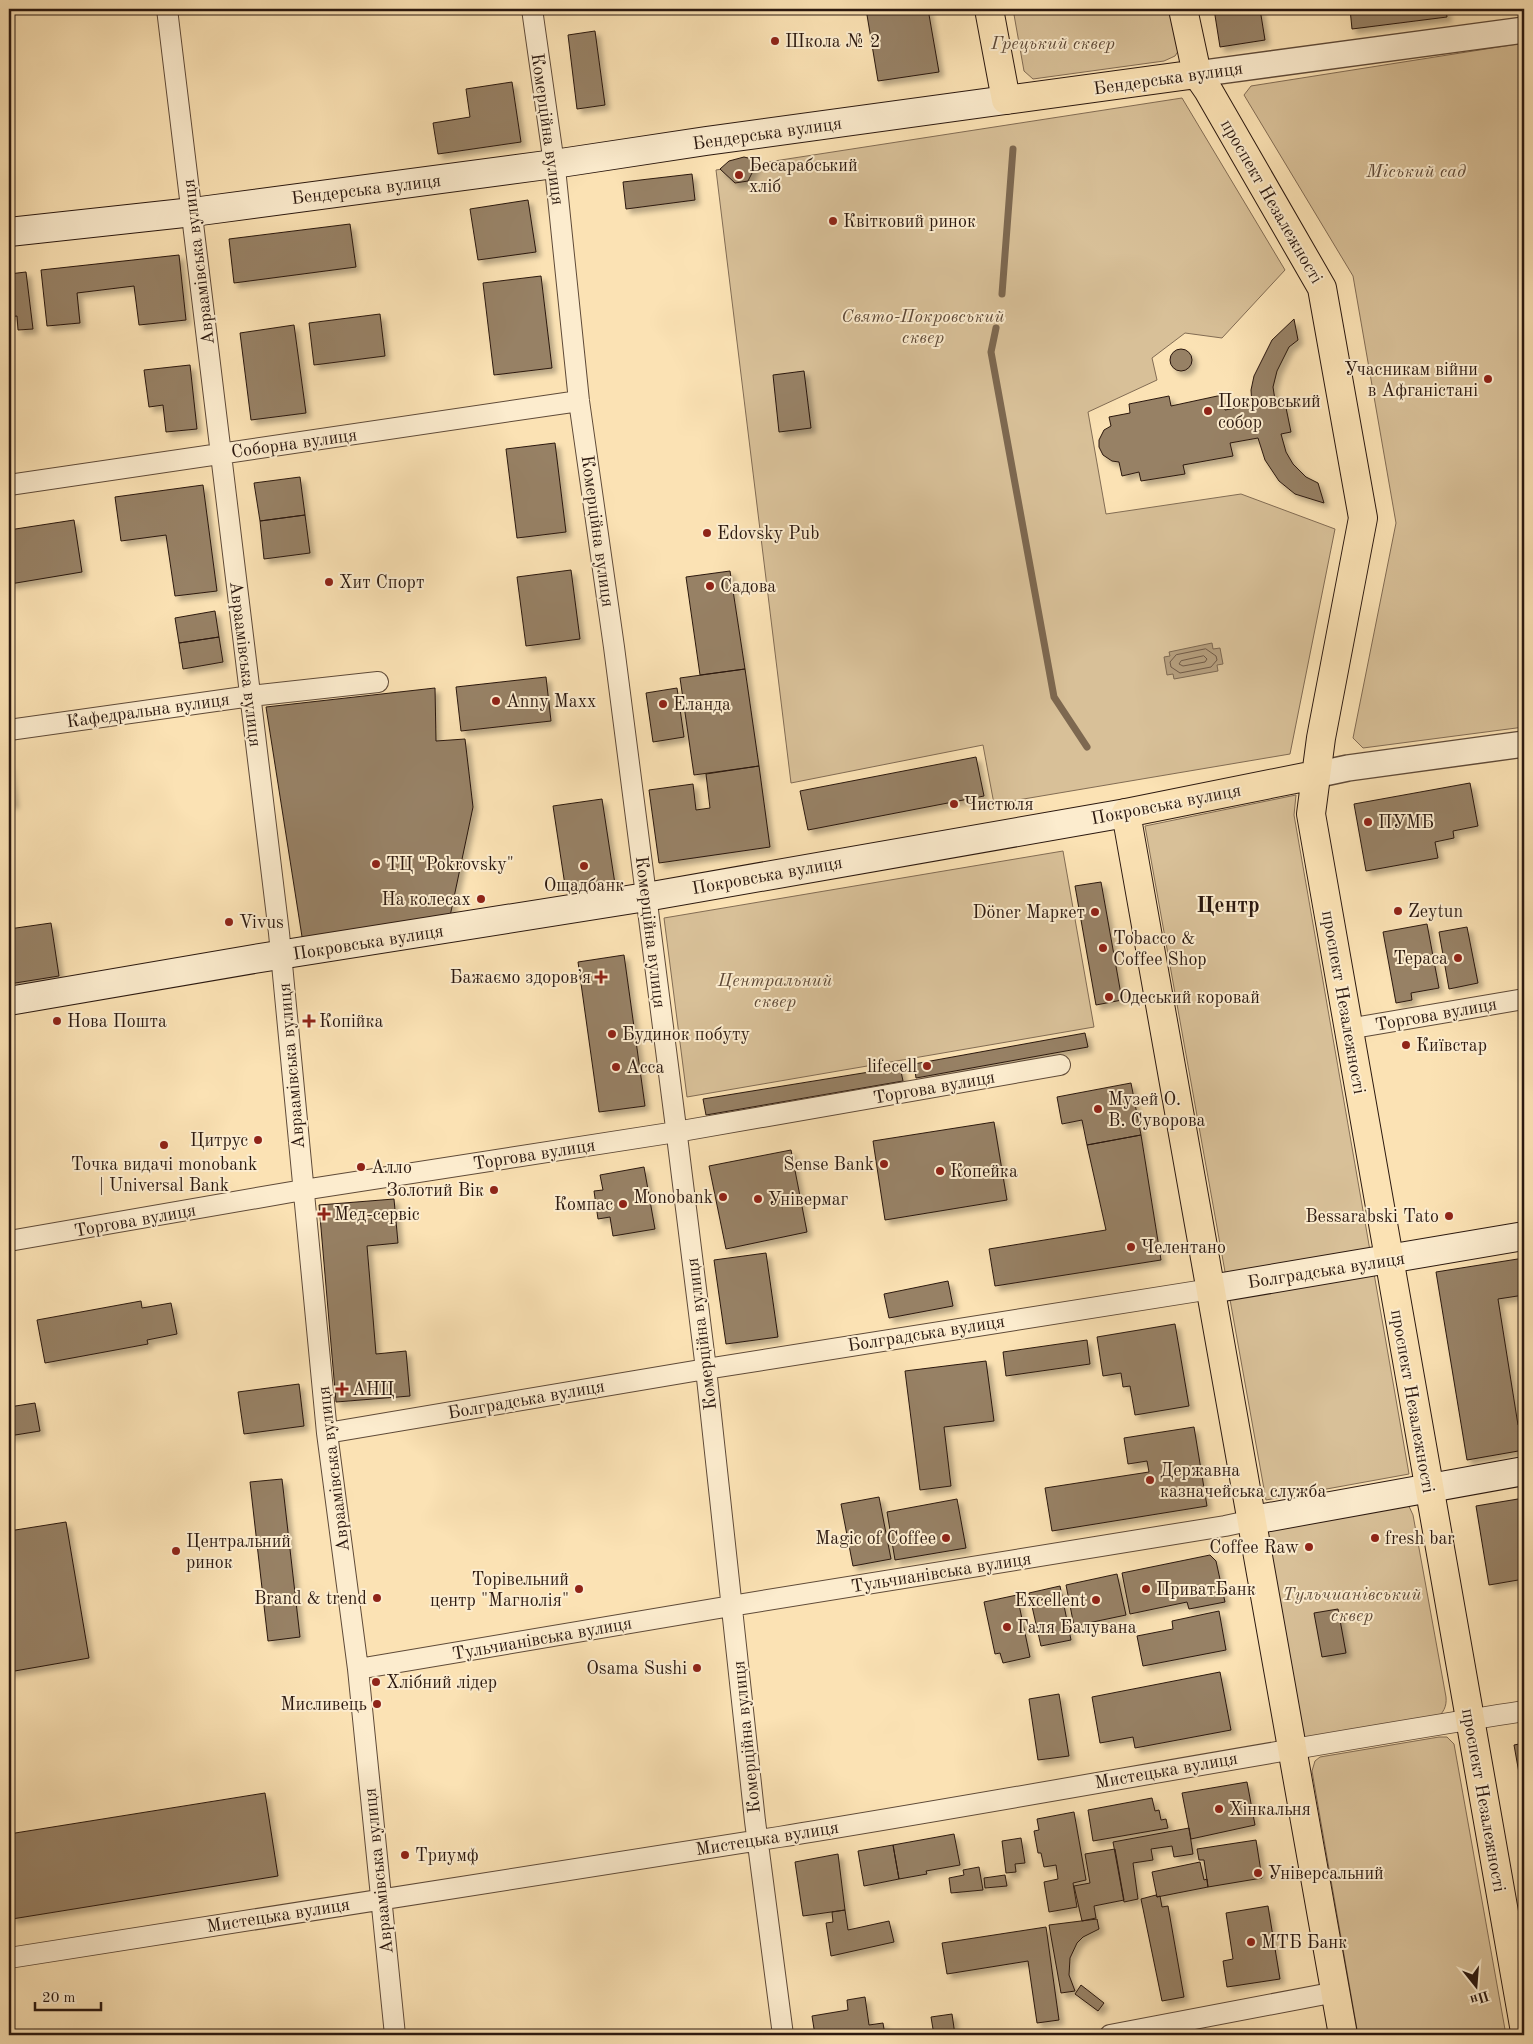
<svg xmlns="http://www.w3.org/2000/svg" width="1533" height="2044" viewBox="0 0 1533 2044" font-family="'Old Standard TT',serif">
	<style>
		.green { fill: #d8c098; stroke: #826c54 }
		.water { fill: #b49d7c; stroke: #7d6850 }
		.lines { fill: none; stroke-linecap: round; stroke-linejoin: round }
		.shore { stroke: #705a46; stroke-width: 1 }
		.stream { stroke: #7d6850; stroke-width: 7 }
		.building { fill: #978165; stroke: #2b180f; filter: url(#shadow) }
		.minor-casing { stroke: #5f4a38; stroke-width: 22 }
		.tertiary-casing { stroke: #5f4a38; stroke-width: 28 }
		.secondary-casing { stroke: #2b180f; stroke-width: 30 }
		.primary-casing { stroke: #2b180f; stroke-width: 30 }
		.minor { stroke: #fcecce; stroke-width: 20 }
		.tertiary { stroke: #fcecce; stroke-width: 25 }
		.secondary { stroke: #fcecce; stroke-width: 28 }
		.primary { stroke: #fbe2b4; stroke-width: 28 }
		.poi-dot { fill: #8f2418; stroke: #fcecce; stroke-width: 2 }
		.labels { text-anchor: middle; stroke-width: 4; stroke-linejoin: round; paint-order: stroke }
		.poi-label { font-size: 18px; fill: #2b180f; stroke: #fcecce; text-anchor: start }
		.park-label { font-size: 18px; font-style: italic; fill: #5f4a38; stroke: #fcecce }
		.street-label { font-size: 18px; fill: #2b180f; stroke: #fcecce }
		.district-label { font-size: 22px; font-weight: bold; fill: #2b180f; stroke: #fcecce }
	</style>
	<defs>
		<filter id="shadow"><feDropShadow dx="4.5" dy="4.5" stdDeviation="2.5" flood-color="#0004"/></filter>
	</defs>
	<rect width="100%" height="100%" fill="#fbe2b4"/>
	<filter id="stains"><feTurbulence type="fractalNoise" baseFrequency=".004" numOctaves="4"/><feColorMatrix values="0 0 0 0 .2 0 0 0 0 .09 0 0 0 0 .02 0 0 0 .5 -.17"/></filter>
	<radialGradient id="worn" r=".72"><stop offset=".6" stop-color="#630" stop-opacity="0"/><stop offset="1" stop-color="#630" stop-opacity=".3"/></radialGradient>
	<path class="green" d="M1013,9H1171L1179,50L1175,56L1164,61L1033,79L1024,71Z
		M1524,43V727L1363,748L1353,738L1396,523L1353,276L1244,95L1251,86Z
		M1182,98L1285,270L1222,338L1185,333L1152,358L1157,380L1088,412L1106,514L1241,494L1335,529L1290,754L994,804L983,745L791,783L716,170Z
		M1296,795L1294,815L1409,1474L1266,1500L1145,826Z
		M1063,851L1094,1027L687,1097L664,918Z
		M1407,1502L1413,1515L1446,1697C1447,1707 1443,1713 1436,1719L1306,1740L1297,1727L1267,1530Z
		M1439,1737H1447L1454,1744L1506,2035H1358L1312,1771L1315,1761L1320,1757Z"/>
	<path class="water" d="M1212,643L1213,649L1220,648L1223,664L1217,665L1218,671L1174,679L1173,674L1167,675L1164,657L1170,656L1169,652Z"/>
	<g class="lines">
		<path class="shore" d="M1206,649L1216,656L1217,660L1211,667L1180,673L1171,667L1170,662L1176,655Z
			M1204,656L1207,659L1205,662L1183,666L1179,664L1181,661Z"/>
		<path class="stream" d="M1002,294L1013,149
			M996,328L991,352L1054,697L1087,747"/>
	</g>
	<path class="building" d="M866,9H928L939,72L878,81Z
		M1214,9H1260L1265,40L1220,47Z
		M1350,9H1446L1447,17L1352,29Z
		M595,31L605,105L577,109L568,35Z
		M512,82L521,142L438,154L433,123L470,117L466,89Z
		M744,157L752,159L757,163L748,181L735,183L720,169L729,161Z
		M692,174L695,200L626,209L623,182Z
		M528,200L536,252L478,260L470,209Z
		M350,224L356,267L234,283L229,239Z
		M179,255L186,320L139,325L134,286L77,293L80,323L47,326L41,270Z
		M26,272L33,329L18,330L17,316L9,317V274Z
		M541,276L552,368L494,375L483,283Z
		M380,314L385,356L314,365L309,323Z
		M1294,319L1298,340L1289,347L1277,371L1273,387L1275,400L1284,398L1291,432L1281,434L1286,452L1293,464L1306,477L1318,483L1324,503L1295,494L1279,481L1265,460L1258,438L1230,443L1233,456L1183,465L1185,474L1141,481L1139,472L1122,476L1119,462L1112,461L1103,455L1099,447V440L1104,430L1111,426L1109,417L1130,413L1129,404L1169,396L1171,406L1222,395L1225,410L1252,405L1251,390L1254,376L1272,340Z
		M294,325L306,413L251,420L240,333Z
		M1170 360a11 11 0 1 1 22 0a11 11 0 1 1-22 0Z
		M190,365L197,429L166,432L163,405L149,407L144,370Z
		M804,371L811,428L779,432L773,375Z
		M555,443L566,532L517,538L506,449Z
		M300,477L305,515L260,521L254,483Z
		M203,485L217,591L175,596L166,535L121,541L115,497Z
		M305,515L310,553L264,559L260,521Z
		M74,520L82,572L10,584L9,530Z
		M571,570L580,639L526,646L517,577Z
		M730,571L745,669L700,675L686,577Z
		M215,611L219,637L179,643L175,618Z
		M219,637L223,662L183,669L179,643Z
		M745,669L759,766L694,775L680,678Z
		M546,677L551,721L461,731L456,687Z
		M435,688L436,741L465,739L473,807L449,921L303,943L266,707Z
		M677,688L684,737L653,742L646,693Z
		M976,757L984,796L808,830L800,791Z
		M9,765L14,804H9Z
		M759,766L770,847L659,863L649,790L693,784L696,810L710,808L706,774Z
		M1470,783L1478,826L1453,831L1454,838L1435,842L1438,858L1366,871L1354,804Z
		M602,799L615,884L566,892L553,806Z
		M1101,882L1122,1000L1096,1005L1075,886Z
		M51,923L59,976L9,984V929Z
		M1427,924L1439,988L1411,993L1412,1000L1396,1003L1383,932Z
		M1467,927L1478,983L1449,989L1439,932Z
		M624,955L645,1106L599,1112L578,962Z
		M1085,1033L1088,1047L916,1078L914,1064Z
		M900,1067L903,1081L706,1115L703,1099Z
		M1131,1083L1141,1135L1087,1145L1082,1120L1062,1124L1057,1097Z
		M994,1122L1007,1200L885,1220L873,1141Z
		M1141,1135L1161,1260L995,1286L989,1249L1106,1230L1087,1145Z
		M791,1150L807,1232L726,1249L709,1166Z
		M644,1167L655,1229L613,1236L610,1217L598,1219L594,1191L603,1190L600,1175Z
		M394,1199L398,1243L367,1246L376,1354L406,1351L410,1396L336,1402L319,1205Z
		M766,1253L778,1337L726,1344L714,1260Z
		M1524,1258V1295L1498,1299L1518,1425L1524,1424V1450L1467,1460L1436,1272Z
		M948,1281L953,1306L889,1318L884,1294Z
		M141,1301L142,1308L171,1303L177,1334L147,1340L148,1344L45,1363L37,1320Z
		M1175,1324L1189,1406L1135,1415L1130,1386L1123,1387L1121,1373L1103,1376L1097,1337Z
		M1087,1340L1090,1364L1006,1376L1003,1352Z
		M986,1361L994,1421L944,1427L951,1486L920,1490L905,1371Z
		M299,1384L304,1426L244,1434L238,1392Z
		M35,1403L40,1431L9,1436V1407Z
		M1194,1427L1207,1506L1052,1531L1045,1488L1149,1472L1147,1461L1128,1464L1124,1438Z
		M282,1479L300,1637L268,1641L250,1482Z
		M879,1497L891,1559L853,1566L841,1504Z
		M1524,1498V1579L1489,1585L1476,1506Z
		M957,1499L966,1548L895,1560L887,1512Z
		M66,1522L89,1658L9,1672V1531Z
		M1210,1555L1216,1561L1225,1602L1189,1609L1187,1602L1130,1614L1122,1573Z
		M1117,1574L1126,1615L1074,1626L1066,1585Z
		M1060,1586L1071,1640L1041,1646L1029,1593Z
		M1017,1595L1030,1657L1003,1663L1000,1653L995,1654L984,1602Z
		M1338,1609L1346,1653L1322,1657L1314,1613Z
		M1219,1611L1226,1650L1143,1666L1137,1636L1173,1629L1172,1621Z
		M1220,1672L1231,1730L1135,1748L1133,1737L1100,1743L1092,1697Z
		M1059,1694L1069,1756L1038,1760L1029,1699Z
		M1524,1743V1801L1514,1745Z
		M1247,1782L1255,1825L1191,1839L1182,1793Z
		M265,1793L278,1876L12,1919L9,1902V1834Z
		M1152,1798L1155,1811L1159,1810L1161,1820L1166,1819L1168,1828L1093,1841L1088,1810Z
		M1074,1812L1086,1880L1073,1883L1077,1907L1049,1912L1044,1882L1058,1879L1056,1865L1044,1867L1041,1853H1038L1034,1831L1039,1830L1037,1819Z
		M1189,1828L1193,1854L1174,1857L1172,1846L1151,1849L1153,1860L1133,1863L1138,1899L1124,1902L1113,1842Z
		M954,1834L960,1865L926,1871L927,1874L899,1879L893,1845Z
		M1021,1838L1025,1863L1015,1864L1016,1872L1006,1873L1002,1841Z
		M1256,1840L1262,1878L1208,1887L1204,1860H1199L1197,1849Z
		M893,1845L899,1879L864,1886L858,1851Z
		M1115,1849L1124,1900L1094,1906L1096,1918L1082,1921L1074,1886L1090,1883L1085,1854Z
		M838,1854L845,1910L803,1916L795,1862Z
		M1200,1862L1204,1880L1207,1879L1208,1887L1157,1897L1152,1872Z
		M979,1867L983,1890L951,1893L949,1878L964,1875L963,1870Z
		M1005,1875L1007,1886L985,1888L984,1878Z
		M1156,1895L1157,1897L1160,1896L1162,1907L1168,1906L1184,1997L1162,2001L1141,1899Z
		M1268,1906L1280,1979L1227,1987L1223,1961L1233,1959L1226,1913Z
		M845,1910L848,1930L889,1921L894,1942L831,1956L826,1923L833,1922L832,1912Z
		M1097,1919L1099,1929L1083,1937L1077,1943L1070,1958L1069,1975L1075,1991L1061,1993L1049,1925Z
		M1046,1927L1059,2020L1037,2023L1028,1961L947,1974L942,1943Z
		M1081,1985L1104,2003L1098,2011L1075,1994Z
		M865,1997L869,2025L883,2023L885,2035H815L812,2016L848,2010L847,2000Z
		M952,2014L955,2035H934L931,2017Z
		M1214,2032L1215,2035H1196Z"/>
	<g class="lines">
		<g class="minor-casing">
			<path id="minor" d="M167,9L279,933L327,1433L358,1669L395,2035
				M532,9L556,178L579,401L614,647L675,1120L706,1369L755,1821L783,2035
				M9,485L579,401
				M9,730L251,696L378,682
				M1348,1029L1524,999
				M9,1241L303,1190L676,1132L1060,1065
				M327,1433L706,1369L1211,1289
				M358,1669L731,1606L1225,1526L1253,1520
				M9,1958C265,1917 522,1878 779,1837C1027,1797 1275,1750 1524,1711
				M1110,2035L1336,1992"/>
		</g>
		<g class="tertiary-casing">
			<path id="tertiary" d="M1197,74L1524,30
				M1315,775L1348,768L1524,744"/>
		</g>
		<g class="secondary-casing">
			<path id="secondary" d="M9,232L193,212L554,164L706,141L1006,100
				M9,1001L254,959L646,897L1126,813
				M1211,1289L1524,1236
				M1253,1520L1524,1471"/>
		</g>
		<g class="primary-casing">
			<path id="primary" d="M989,9L1006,100L1197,74
				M1183,9L1197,74L1208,90L1322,288L1363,518L1321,738L1311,814L1524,2026
				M1315,775L1126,813L1343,2035"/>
		</g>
		<use href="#minor" class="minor"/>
		<use href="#tertiary" class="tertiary"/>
		<use href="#secondary" class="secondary"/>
		<use href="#primary" class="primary"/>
	</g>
	<g class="poi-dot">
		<circle cx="775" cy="41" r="5"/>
		<circle cx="739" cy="175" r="5"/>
		<circle cx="833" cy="221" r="5"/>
		<circle cx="1488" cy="379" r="5"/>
		<circle cx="1208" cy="411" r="5"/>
		<circle cx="707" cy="533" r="5"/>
		<circle cx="329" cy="582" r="5"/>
		<circle cx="710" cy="586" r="5"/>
		<circle cx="496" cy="701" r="5"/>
		<circle cx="663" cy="704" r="5"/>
		<circle cx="954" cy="804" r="5"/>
		<circle cx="1368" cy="822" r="5"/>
		<circle cx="376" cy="864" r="5"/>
		<circle cx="584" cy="866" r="5"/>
		<circle cx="481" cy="899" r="5"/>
		<circle cx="1398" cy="911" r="5"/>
		<circle cx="1095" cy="912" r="5"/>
		<circle cx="229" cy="922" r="5"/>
		<circle cx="1103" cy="948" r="5"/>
		<circle cx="1458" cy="958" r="5"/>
		<path d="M598.5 969.5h5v5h5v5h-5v5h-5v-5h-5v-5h5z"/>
		<circle cx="1109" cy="997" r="5"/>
		<circle cx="57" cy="1021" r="5"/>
		<path d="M306.5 1013.5h5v5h5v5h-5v5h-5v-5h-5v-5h5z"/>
		<circle cx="612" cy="1034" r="5"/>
		<circle cx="1406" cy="1045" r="5"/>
		<circle cx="927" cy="1066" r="5"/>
		<circle cx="616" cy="1067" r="5"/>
		<circle cx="1098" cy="1109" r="5"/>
		<circle cx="258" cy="1140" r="5"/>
		<circle cx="164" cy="1145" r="5"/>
		<circle cx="884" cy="1164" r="5"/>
		<circle cx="361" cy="1167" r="5"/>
		<circle cx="940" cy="1171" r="5"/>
		<circle cx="494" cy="1190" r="5"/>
		<circle cx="723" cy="1197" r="5"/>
		<circle cx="758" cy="1199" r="5"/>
		<circle cx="623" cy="1204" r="5"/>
		<path d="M321.5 1206.5h5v5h5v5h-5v5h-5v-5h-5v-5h5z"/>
		<circle cx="1449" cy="1216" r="5"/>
		<circle cx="1131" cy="1247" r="5"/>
		<path d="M339.5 1381.5h5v5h5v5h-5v5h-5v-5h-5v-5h5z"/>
		<circle cx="1150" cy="1480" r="5"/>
		<circle cx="946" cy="1538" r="5"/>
		<circle cx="1375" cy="1538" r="5"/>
		<circle cx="1309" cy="1547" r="5"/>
		<circle cx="176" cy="1551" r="5"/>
		<circle cx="579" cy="1589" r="5"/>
		<circle cx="1146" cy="1589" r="5"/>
		<circle cx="377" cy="1598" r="5"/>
		<circle cx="1096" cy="1600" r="5"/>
		<circle cx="1007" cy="1627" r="5"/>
		<circle cx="697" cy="1668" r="5"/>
		<circle cx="376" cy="1682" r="5"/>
		<circle cx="377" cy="1704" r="5"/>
		<circle cx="1219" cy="1809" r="5"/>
		<circle cx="405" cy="1855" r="5"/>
		<circle cx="1258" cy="1873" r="5"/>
		<circle cx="1251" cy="1942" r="5"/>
	</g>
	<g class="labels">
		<g class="poi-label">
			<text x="785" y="47">Школа № 2</text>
			<text x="749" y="171">Бесарабський<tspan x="749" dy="21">хліб</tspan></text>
			<text x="843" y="227">Квітковий ринок</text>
			<text x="1478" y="375" text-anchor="end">Учасникам війни<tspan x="1478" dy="21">в Афганістані</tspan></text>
			<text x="1218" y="407">Покровський<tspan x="1218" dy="21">собор</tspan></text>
			<text x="717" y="539">Edovsky Pub</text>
			<text x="339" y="588">Хит Спорт</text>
			<text x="720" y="592">Садова</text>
			<text x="506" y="707">Anny Maxx</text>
			<text x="673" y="710">Еланда</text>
			<text x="964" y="810">Чистюля</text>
			<text x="1378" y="828">ПУМБ</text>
			<text x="386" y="870">ТЦ "Pokrovsky"</text>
			<text x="584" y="891" text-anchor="middle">Ощадбанк</text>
			<text x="471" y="905" text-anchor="end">На колесах</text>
			<text x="1408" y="917">Zeytun</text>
			<text x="1085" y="918" text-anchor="end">Döner Маркет</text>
			<text x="239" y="928">Vivus</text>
			<text x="1113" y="944">Tobacco &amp;<tspan x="1113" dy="21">Coffee Shop</tspan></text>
			<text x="1448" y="964" text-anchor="end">Тераса</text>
			<text x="591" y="983" text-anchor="end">Бажаємо здоровʼя</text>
			<text x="1119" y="1003">Одеський коровай</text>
			<text x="67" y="1027">Нова Пошта</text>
			<text x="319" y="1027">Копійка</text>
			<text x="622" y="1040">Будинок побуту</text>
			<text x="1416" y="1051">Київстар</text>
			<text x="917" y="1072" text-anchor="end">lifecell</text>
			<text x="626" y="1073">Acca</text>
			<text x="1108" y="1105">Музей О.<tspan x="1108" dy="21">В. Суворова</tspan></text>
			<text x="248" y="1146" text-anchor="end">Цитрус</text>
			<text x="164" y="1170" text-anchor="middle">Точка видачі monobank<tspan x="164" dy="21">| Universal Bank</tspan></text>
			<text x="874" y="1170" text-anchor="end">Sense Bank</text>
			<text x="371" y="1173">Алло</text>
			<text x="950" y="1177">Копейка</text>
			<text x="484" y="1196" text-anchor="end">Золотий Вік</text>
			<text x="713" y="1203" text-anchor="end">Monobank</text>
			<text x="768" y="1205">Універмаг</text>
			<text x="613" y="1210" text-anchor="end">Компас</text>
			<text x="334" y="1220">Мед-сервіс</text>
			<text x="1439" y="1222" text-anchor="end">Bessarabski Tato</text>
			<text x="1141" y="1253">Челентано</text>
			<text x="352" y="1395">АНЦ</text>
			<text x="1160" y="1476">Державна<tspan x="1160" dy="21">казначейська служба</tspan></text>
			<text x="936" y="1544" text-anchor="end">Magic of Coffee</text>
			<text x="1385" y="1544">fresh bar</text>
			<text x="186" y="1547">Центральний<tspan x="186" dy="21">ринок</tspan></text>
			<text x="1299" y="1553" text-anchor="end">Coffee Raw</text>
			<text x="569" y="1585" text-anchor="end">Торівeльний<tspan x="569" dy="21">центр "Магнолія"</tspan></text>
			<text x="1156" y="1595">ПриватБанк</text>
			<text x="367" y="1604" text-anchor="end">Brand &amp; trend</text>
			<text x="1086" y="1606" text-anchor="end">Excellent</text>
			<text x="1017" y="1633">Галя Балувана</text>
			<text x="687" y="1674" text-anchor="end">Osama Sushi</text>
			<text x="386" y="1688">Хлібний лідер</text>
			<text x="367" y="1710" text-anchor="end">Мисливець</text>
			<text x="1229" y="1815">Хінкальня</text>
			<text x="415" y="1861">Триумф</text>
			<text x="1268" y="1879">Універсальний</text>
			<text x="1261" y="1948">МТБ Банк</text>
		</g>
		<g class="park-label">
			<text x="1053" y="49">Грецький сквер</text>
			<text x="1416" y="177">Міський сад</text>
			<text x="923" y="322">Свято-Покровський<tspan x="923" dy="21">сквер</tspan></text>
			<text x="775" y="986">Центральний<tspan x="775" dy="21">сквер</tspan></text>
			<text x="1352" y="1600">Тульчианівський<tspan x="1352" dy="21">сквер</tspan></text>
		</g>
		<g class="street-label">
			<text transform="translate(1168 78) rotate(-8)" y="6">Бендерська вулиця</text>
			<text transform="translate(548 129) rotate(82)" y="6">Комерційна вулиця</text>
			<text transform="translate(767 133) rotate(-8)" y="6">Бендерська вулиця</text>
			<text transform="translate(366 189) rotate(-7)" y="6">Бендерська вулиця</text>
			<text transform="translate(1272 201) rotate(60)" y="6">проспект Незалежності</text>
			<text transform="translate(198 262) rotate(-97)" y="6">Авраамівська вулиця</text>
			<text transform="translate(294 443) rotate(-8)" y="6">Соборна вулиця</text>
			<text transform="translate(598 531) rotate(82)" y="6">Комерційна вулиця</text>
			<text transform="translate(246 664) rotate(83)" y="6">Авраамівська вулиця</text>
			<text transform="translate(148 710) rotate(-8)" y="6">Кафедральна вулиця</text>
			<text transform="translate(1166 804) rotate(-11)" y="6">Покровська вулиця</text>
			<text transform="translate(767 875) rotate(-10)" y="6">Покровська вулиця</text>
			<text transform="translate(651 932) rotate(83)" y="6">Комерційна вулиця</text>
			<text transform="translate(368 942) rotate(-9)" y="6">Покровська вулиця</text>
			<text transform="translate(1344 1002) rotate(80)" y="6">проспект Незалежності</text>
			<text transform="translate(1436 1014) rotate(-10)" y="6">Торгова вулиця</text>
			<text transform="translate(291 1066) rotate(-95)" y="6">Авраамівська вулиця</text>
			<text transform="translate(934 1087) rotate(-10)" y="6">Торгова вулиця</text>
			<text transform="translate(534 1154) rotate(-9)" y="6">Торгова вулиця</text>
			<text transform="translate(135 1220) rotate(-10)" y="6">Торгова вулиця</text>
			<text transform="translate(1326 1270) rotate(-9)" y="6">Болградська вулиця</text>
			<text transform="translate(926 1333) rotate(-9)" y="6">Болградська вулиця</text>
			<text transform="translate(701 1334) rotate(-97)" y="6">Комерційна вулиця</text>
			<text transform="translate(526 1399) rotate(-10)" y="6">Болградська вулиця</text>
			<text transform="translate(1413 1401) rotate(80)" y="6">проспект Незалежності</text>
			<text transform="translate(333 1469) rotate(-97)" y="6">Авраамівська вулиця</text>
			<text transform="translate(941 1572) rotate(-9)" y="6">Тульчианівська вулиця</text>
			<text transform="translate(542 1638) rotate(-10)" y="6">Тульчианівська вулиця</text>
			<text transform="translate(746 1737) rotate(-96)" y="6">Комерційна вулиця</text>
			<text transform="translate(1166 1770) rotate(-10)" y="6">Мистецька вулиця</text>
			<text transform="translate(1484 1800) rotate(80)" y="6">проспект Незалежності</text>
			<text transform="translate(767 1838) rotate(-9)" y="6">Мистецька вулиця</text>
			<text transform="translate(378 1871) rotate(-96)" y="6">Авраамівська вулиця</text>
			<text transform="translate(278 1915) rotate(-9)" y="6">Мистецька вулиця</text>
		</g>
		<g class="district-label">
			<text x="1228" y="912">Центр</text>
		</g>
	</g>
	<rect width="1533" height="2044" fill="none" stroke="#fbe2b4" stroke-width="30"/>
	<rect x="10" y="10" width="1513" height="2024" fill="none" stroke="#2b180f" stroke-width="2.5"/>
	<rect x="15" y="15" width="1503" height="2014" fill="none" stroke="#2b180f"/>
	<g transform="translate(1476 1986) rotate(163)" stroke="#fcecce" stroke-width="4" paint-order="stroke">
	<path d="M0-4L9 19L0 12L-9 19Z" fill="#2b180f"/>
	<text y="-8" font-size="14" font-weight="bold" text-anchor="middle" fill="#2b180f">Пн</text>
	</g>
	<path d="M35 2002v8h66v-8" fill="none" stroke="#2b180f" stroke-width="2.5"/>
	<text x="42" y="2002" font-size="15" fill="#2b180f" stroke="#fcecce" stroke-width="4" paint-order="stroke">20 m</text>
	<rect width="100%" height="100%" filter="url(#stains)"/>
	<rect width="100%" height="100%" fill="url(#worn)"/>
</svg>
